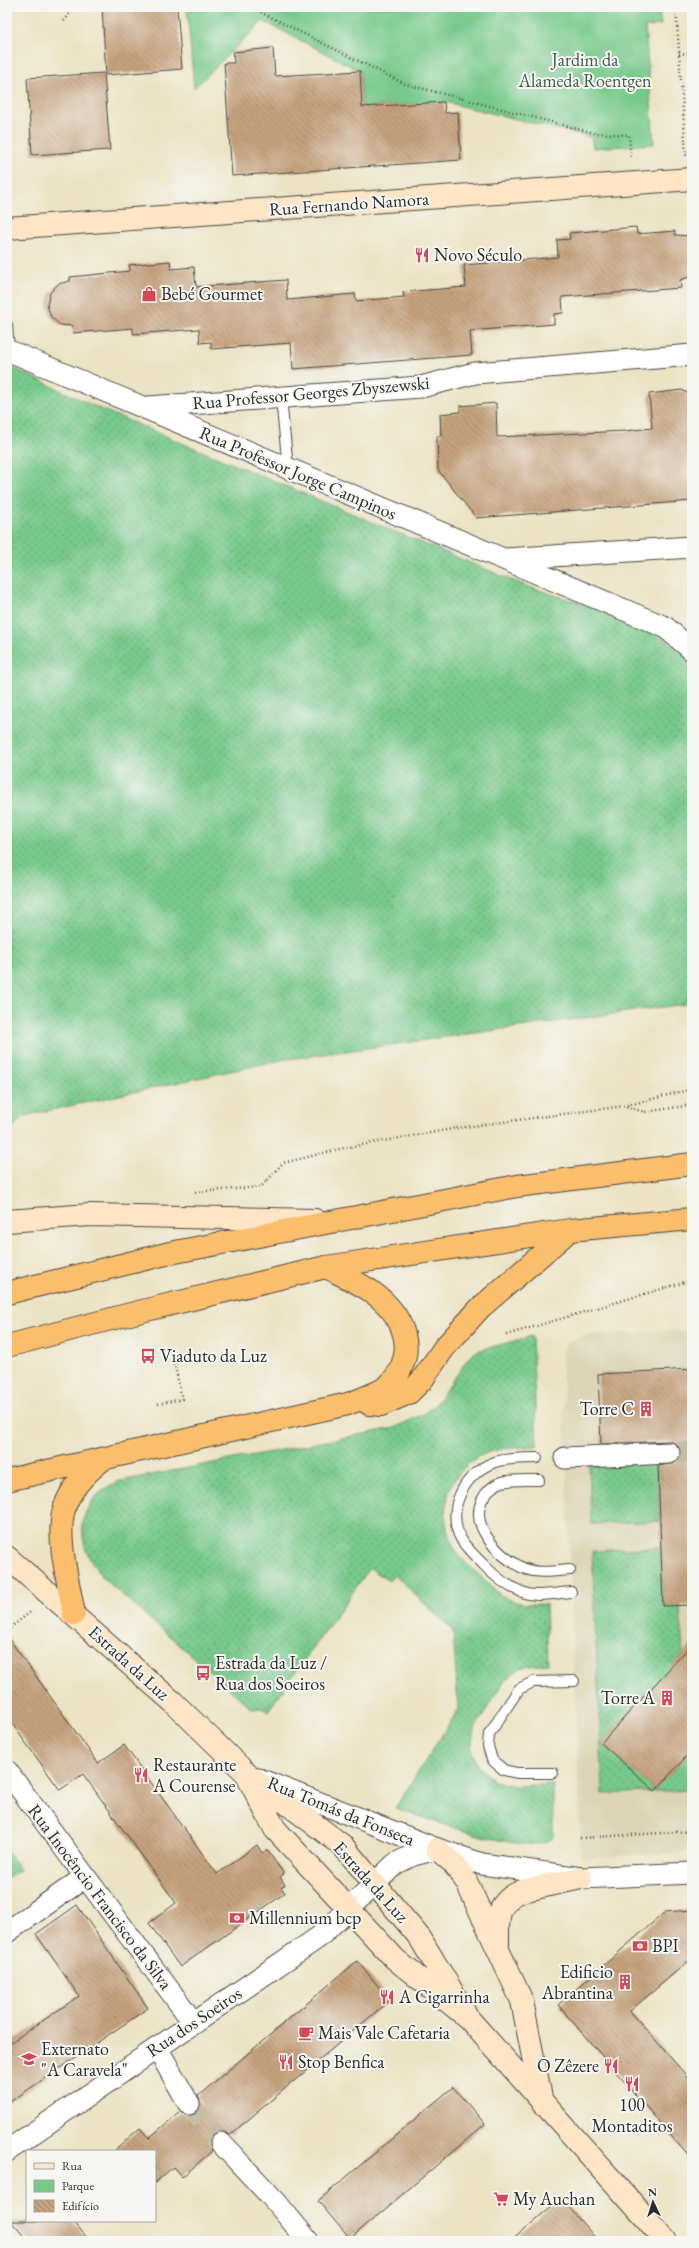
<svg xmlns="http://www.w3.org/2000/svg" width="699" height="2248" viewBox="0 0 699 2248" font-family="'EB Garamond',serif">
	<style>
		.built { fill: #dcd4b4 }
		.grass { fill: url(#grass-dots); stroke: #517a5b }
		.park { fill: #77c98b; stroke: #517a5b }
		.building { fill: url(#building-back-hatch) }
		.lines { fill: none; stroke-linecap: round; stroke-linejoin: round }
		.street-tunnel { stroke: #c5bea5; stroke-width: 21; stroke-dasharray: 21 10; stroke-linecap: butt }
		.lane-casing { stroke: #484742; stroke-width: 12 }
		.street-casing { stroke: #484742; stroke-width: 23 }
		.secondary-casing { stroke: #484742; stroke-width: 24 }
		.highway-casing { stroke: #484742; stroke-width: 24 }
		.path { stroke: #484742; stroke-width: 2.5; stroke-dasharray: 1 3; stroke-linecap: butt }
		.lane { stroke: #fff; stroke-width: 10 }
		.street { stroke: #fff; stroke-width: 21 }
		.secondary { stroke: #fde5c5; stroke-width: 22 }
		.highway { stroke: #fabe6d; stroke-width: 22 }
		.labels { text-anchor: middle; stroke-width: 4; stroke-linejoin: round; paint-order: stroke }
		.park-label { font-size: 18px; fill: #425a48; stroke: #f6f6f2 }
		.street-label { font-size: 18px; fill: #2b2b2b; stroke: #f6f6f2 }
		.poi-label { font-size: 18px; fill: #2b2b2b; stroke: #f6f6f2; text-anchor: start }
	</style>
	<defs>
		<pattern id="grass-dots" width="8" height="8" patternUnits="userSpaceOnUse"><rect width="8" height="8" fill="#77c98b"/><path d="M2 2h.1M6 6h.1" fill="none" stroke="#62a372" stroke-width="1.8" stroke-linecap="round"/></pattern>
		<pattern id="building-back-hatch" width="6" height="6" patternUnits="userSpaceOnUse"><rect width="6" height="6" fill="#c6a27d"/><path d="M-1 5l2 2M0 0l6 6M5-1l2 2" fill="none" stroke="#a18467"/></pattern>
	</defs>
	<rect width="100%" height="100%" fill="#f6f6f2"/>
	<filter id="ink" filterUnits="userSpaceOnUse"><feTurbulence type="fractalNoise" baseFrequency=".025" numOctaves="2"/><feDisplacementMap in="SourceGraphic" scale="8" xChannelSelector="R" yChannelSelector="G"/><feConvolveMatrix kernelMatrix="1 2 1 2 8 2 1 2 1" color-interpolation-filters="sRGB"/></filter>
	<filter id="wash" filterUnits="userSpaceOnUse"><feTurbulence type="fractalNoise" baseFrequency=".012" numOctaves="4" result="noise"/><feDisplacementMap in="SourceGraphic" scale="16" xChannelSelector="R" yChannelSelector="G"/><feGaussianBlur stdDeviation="0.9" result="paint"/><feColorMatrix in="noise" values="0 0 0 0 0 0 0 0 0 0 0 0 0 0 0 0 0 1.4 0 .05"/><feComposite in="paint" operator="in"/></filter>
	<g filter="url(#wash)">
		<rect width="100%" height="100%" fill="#ece3c4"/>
		<path class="built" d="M692,1330V1852L581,1858L562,1353L567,1342L583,1335Z"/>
		<path class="grass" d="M7,365L103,410L526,586L593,607L668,641L692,664V1003L281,1060L24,1116L7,1133Z
			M532,1336L537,1446C519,1448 497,1447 480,1456C445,1474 436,1518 456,1551C463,1562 474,1570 484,1579C490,1585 497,1593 504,1597C517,1605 531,1604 546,1604L548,1664L522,1667L505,1680L474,1730L471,1749L479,1767L494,1781L515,1786L553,1784V1838C533,1860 423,1817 395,1808L458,1710L453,1631L395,1575L389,1581L370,1568L268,1711L261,1708L252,1709L103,1578C73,1544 74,1499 120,1481L394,1428L423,1414L435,1405L473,1352Z
			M657,1463L660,1521L591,1524L589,1466Z
			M661,1547L663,1606H680L683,1654L601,1743L655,1791L692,1750V1790L603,1794L592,1551Z
			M7,1851L20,1870L7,1879Z"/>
		<path class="park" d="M187,7H659L661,25L645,27L654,144L593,148L591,137L445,102L362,107L360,71L263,21L194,88Z"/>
		<g id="blocks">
			<path class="building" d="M102,7H177L182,69L106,75Z
				M273,48L275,76L360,71L362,107L444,102L445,113L458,112L461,160L232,176L224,63H234L233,52Z
				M104,73L110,150L32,155L27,78Z
				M636,227L637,234L675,231V235L692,236V276L680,280L681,288L562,297L563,313L554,314V324L470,331L472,355L293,369L291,343L211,349V342L200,343L199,329L133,334V328L73,333L72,326L60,325L51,317L47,305L50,293L58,284L70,281V277L130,271L129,265L170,261L171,269L194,267L196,287L286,280L287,300L355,294L356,301L404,297L403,292L466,287L464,265L558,257L557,240L570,239L569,233Z
				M682,390L692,396V501L476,518L438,470L437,436H441L440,414L460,412V406L496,403L497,437L625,431L652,428L649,394Z
				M692,1369V1605L663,1606L658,1466L675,1463L679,1459L681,1452L675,1443L668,1441L601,1444L598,1374Z
				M7,1636L98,1763L124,1745L217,1874L257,1845L262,1853L267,1850L284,1874L280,1877L285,1885L281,1887L285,1893L180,1967L149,1923L176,1903L83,1774L60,1790L7,1717Z
				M692,1644V1750L655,1791L601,1743Z
				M77,1905L148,2008L7,2104V2045L79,1996L36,1934Z
				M692,1910V1958L630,2011L692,2082V2160L558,2005L665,1912Z
				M357,1961L390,2000L230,2135L224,2131L213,2134L209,2140L212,2151L182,2177L173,2167L155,2183V2151H113L140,2128L149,2138L180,2112L189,2116L195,2114L201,2104L198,2096Z
				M453,2087L485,2124L350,2239L318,2201Z
				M561,2198L598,2241H511Z
				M11,2221H73L90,2241H28Z"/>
		</g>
	</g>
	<g filter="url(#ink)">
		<use href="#blocks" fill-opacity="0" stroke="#484742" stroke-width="1"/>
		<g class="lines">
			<path class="street-tunnel" d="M669,1453L692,1452
				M189,2104L221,2143"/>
			<g class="lane-casing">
				<path id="lane" d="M7,325L9,351
					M281,398L288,468
					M537,1458C523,1458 509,1458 495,1462C465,1472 445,1509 461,1539C466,1548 475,1556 483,1564C495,1577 510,1589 528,1594C540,1597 558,1593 571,1592
					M539,1480C527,1480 513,1479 502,1482C493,1485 486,1492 482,1500C470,1526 497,1554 519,1566C534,1575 554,1571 570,1570
					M553,1773H517L504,1770L492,1760L488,1746L489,1734L519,1689L533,1682L574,1681"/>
			</g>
			<g class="street-casing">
				<path id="street" d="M7,350L665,627L692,650
					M148,407L421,387L475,373L692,355
					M505,559L692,547
					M565,1458L669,1453
					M7,1771L193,2022
					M259,1779L437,1849L482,1864L581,1878L692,1873
					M7,1932L85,1877
					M157,2048L189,2104
					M221,2143L276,2202L308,2241
					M7,2151L319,1937L395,1864L413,1855L437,1849"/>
			</g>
			<g class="secondary-casing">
				<path id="secondary" d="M7,228L692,179
					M7,1221L90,1215L315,1220
					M7,1557L173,1702L246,1773L342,1845L420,1938L468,2018
					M249,1780L275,1829L395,1959L468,2018L666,2241
					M437,1849L453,1863L466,1881L522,2001L541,2098
					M498,1945C498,1920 495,1902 522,1891L581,1878"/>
			</g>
			<g class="highway-casing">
				<path id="highway" d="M7,1293L170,1253L517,1186L692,1164
					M7,1346L138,1312L326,1267L570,1230L692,1219
					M369,1404L381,1405L409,1393L422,1380L444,1348L480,1308L570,1230
					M7,1480L348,1404C358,1400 382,1392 389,1385C420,1353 404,1315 372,1292C358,1282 341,1275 326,1267
					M74,1614C69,1584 57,1543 63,1513C68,1490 86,1473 103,1459"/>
			</g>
			<path class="path" d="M250,7L405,84L594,133L629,135L631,159
				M676,7L686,156
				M64,21L75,7
				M679,54L692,53
				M626,1107L645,1112L692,1105
				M195,1192L261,1187L283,1163L344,1148L457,1128L624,1106L692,1089
				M506,1335L692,1280
				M158,1404L182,1399L172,1352
				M7,1630L32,1611
				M580,1838L692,1831"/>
			<use href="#lane" class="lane"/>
			<use href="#street" class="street"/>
			<use href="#secondary" class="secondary"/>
			<use href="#highway" class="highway"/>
		</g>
	</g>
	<defs>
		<g id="restaurant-bare" transform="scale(1.2)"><path d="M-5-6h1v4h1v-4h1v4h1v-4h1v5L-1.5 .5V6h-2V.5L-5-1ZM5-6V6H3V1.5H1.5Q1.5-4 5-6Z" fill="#d1495b" stroke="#f6f6f2" stroke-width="2.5" paint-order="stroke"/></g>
		<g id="shop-bare" transform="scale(1.2)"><path d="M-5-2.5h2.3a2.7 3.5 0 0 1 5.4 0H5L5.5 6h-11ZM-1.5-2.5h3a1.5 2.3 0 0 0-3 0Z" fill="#d1495b" stroke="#f6f6f2" stroke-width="2.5" paint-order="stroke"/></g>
		<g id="bus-bare" transform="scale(1.2)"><path d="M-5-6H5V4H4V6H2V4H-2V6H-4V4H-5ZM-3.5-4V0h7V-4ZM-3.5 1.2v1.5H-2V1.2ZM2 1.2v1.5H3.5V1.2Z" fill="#d1495b" stroke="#f6f6f2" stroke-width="2.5" paint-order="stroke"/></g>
		<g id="building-bare" transform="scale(1.2)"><path d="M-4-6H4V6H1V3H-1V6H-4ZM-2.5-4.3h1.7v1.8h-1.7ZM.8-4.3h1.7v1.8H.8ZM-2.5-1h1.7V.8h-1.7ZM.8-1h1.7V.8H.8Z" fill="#d1495b" stroke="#f6f6f2" stroke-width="2.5" paint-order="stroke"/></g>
		<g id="bank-bare" transform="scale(1.2)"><path d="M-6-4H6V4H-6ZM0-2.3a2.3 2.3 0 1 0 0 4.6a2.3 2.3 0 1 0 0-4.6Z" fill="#d1495b" stroke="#f6f6f2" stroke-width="2.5" paint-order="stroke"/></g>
		<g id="cafe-bare" transform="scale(1.2)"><path d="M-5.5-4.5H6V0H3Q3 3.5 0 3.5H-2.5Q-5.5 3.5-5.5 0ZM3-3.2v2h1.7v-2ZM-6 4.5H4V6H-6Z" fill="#d1495b" stroke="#f6f6f2" stroke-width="2.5" paint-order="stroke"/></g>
		<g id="school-bare" transform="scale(1.2)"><path d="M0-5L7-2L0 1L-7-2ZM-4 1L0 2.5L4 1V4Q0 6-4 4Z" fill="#d1495b" stroke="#f6f6f2" stroke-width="2.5" paint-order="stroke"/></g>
		<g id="supermarket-bare" transform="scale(1.2)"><path d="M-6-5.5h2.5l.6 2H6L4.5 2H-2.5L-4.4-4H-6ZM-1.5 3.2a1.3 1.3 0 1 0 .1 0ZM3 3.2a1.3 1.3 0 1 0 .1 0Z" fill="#d1495b" stroke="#f6f6f2" stroke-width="2.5" paint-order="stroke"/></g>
	</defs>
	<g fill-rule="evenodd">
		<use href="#restaurant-bare" x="422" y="255"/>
		<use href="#shop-bare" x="149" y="294"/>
		<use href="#bus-bare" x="148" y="1356"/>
		<use href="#building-bare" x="646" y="1409"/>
		<use href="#bus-bare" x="203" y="1673"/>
		<use href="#building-bare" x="667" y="1698"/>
		<use href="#restaurant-bare" x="141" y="1775"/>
		<use href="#bank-bare" x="237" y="1918"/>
		<use href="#bank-bare" x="640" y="1946"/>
		<use href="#building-bare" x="625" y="1982"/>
		<use href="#restaurant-bare" x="387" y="1997"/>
		<use href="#cafe-bare" x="306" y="2033"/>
		<use href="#school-bare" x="29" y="2059"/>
		<use href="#restaurant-bare" x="286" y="2062"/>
		<use href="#restaurant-bare" x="611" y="2066"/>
		<use href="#restaurant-bare" x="632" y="2084"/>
		<use href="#supermarket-bare" x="501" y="2199"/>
	</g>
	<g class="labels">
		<g class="park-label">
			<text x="585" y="66">Jardim da<tspan x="585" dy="21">Alameda Roentgen</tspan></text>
		</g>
		<g class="street-label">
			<text transform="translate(349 204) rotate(-4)" y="6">Rua Fernando Namora</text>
			<text transform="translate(311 393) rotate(-5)" y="6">Rua Professor Georges Zbyszewski</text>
			<text transform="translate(298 473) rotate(23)" y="6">Rua Professor Jorge Campinos</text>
			<text transform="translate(129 1663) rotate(42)" y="6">Estrada da Luz</text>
			<text transform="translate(341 1811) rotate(22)" y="6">Rua Tomás da Fonseca</text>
			<text transform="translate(371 1882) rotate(48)" y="6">Estrada da Luz</text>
			<text transform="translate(100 1897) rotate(53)" y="6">Rua Inocêncio Francisco da Silva</text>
			<text transform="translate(194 2022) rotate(-34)" y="6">Rua dos Soeiros</text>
		</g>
		<g class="poi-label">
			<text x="434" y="261">Novo Século</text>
			<text x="161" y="300">Bebé Gourmet</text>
			<text x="160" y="1362">Viaduto da Luz</text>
			<text x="634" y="1415" text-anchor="end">Torre C</text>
			<text x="215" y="1669">Estrada da Luz /<tspan x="215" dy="21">Rua dos Soeiros</tspan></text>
			<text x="655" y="1704" text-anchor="end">Torre A</text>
			<text x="153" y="1771">Restaurante<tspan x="153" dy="21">A Courense</tspan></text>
			<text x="249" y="1924">Millennium bcp</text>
			<text x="652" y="1952">BPI</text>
			<text x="613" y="1978" text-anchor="end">Edificio<tspan x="613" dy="21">Abrantina</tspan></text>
			<text x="399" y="2003">A Cigarrinha</text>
			<text x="318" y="2039">Mais Vale Cafetaria</text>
			<text x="41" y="2055">Externato<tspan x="41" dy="21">"A Caravela"</tspan></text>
			<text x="298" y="2068">Stop Benfica</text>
			<text x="599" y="2072" text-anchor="end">O Zêzere</text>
			<text x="632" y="2111" text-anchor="middle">100<tspan x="632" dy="21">Montaditos</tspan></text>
			<text x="513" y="2205">My Auchan</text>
		</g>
	</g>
	<rect width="699" height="2248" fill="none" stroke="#f6f6f2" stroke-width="24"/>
	<rect x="26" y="2150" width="130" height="72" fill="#f6f6f2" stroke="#a5a5a2"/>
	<rect x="34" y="2163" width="20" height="6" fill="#fde5c5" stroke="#a5a5a2"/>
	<text x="62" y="2170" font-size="12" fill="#2b2b2b">Rua</text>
	<rect x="34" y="2180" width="20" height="12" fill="#77c98b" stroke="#a5a5a2"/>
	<text x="62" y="2190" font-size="12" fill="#2b2b2b">Parque</text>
	<rect x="34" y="2200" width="20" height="12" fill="url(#building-back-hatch)" stroke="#a5a5a2"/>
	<text x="62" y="2210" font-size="12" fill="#2b2b2b">Edifício</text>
	<g transform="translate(653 2202) rotate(356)" stroke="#f6f6f2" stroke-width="3" paint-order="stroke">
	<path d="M0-3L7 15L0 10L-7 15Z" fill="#2b2b2b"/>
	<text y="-6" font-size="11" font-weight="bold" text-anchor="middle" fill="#2b2b2b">N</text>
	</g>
</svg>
